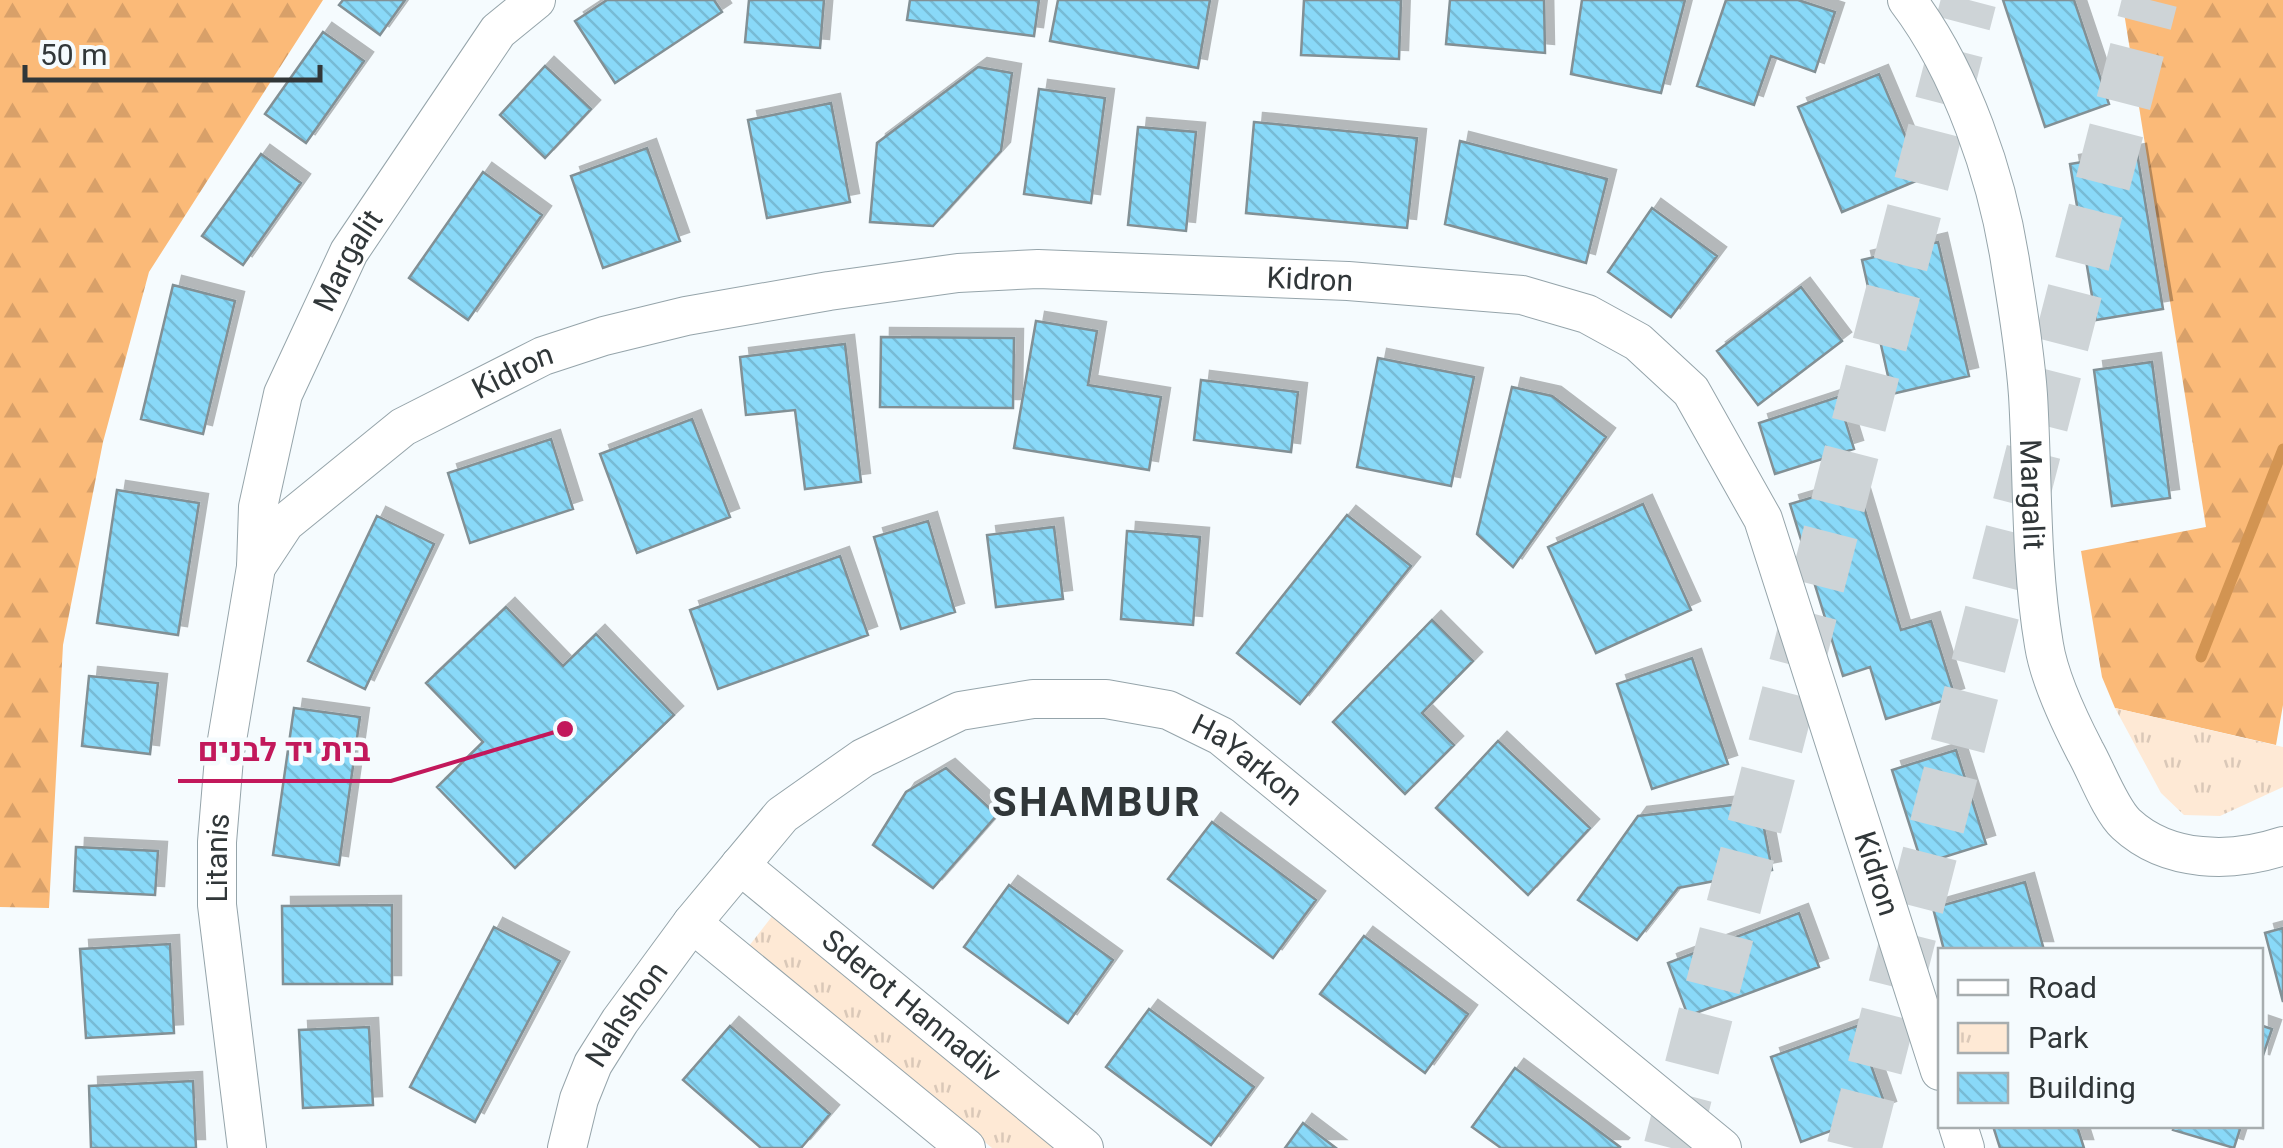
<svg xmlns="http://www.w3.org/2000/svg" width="2283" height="1148" viewBox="0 0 2283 1148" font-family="Georgia,Heebo,serif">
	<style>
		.forest { fill: url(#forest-firs) }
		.park { fill: url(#park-tufts) }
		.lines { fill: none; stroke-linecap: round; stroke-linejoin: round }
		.stream { stroke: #d29452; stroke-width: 11 }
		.building { fill: url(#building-back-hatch); stroke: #829095; stroke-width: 2.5; filter: url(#shadow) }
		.trunk-tunnel { stroke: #ced4d7; stroke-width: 55; stroke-dasharray: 55 28; stroke-linecap: butt }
		.minor-casing { stroke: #95a4aa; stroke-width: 40 }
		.minor { stroke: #fff; stroke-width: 38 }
		.labels { text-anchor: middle; stroke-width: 9; stroke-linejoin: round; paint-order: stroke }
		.street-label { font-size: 30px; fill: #313739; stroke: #f5fbfe }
		.district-label { font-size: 40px; font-weight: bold; letter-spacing: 2.5px; fill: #313739; stroke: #f5fbfe }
		.leader { fill: none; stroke: #c2185b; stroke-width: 4 }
		.callout-dot { fill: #c2185b; stroke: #f5fbfe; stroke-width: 4 }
		.callout-label { font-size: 32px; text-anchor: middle; font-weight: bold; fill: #c2185b; stroke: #f5fbfe; stroke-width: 9; stroke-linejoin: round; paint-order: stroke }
	</style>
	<defs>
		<pattern id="forest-firs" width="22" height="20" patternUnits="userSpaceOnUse" patternTransform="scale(2.5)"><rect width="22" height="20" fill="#fbba78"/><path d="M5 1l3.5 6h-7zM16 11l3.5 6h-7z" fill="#d8a069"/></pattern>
		<pattern id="park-tufts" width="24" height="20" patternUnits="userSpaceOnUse" patternTransform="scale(2.5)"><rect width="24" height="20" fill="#fee9d5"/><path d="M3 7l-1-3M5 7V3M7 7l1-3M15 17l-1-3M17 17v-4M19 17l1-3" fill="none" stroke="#dac8b8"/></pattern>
		<pattern id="building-back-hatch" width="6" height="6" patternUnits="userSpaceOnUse" patternTransform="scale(2.5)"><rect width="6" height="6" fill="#89d9f8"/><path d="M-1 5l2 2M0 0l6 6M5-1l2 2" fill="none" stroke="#77bbd5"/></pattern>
		<filter id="shadow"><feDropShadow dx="9" dy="-9" stdDeviation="0" flood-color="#0004"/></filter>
	</defs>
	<rect width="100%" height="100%" fill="#f5fbfe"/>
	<path class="forest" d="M0,0H323L149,272L103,442L63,645L49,908L0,907Z
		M2122,0H2283V705L2276,745L2115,708L2102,677L2081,551L2206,527Z"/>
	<path class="park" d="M2115,708L2283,747V787L2220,816L2184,815L2161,793Z
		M777,910L1063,1148H992L749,946Z"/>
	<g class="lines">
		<path class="stream" d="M2201,657L2283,449"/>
	</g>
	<path class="building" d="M343,0H405L380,35L339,5Z
		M607,0H714L722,12L615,83L575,21Z
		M749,0H824L820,48L745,42Z
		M910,0H1039L1034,36L907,20Z
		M1058,0H1210L1198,68L1050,41Z
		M1304,0H1401L1399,59L1301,55Z
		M1450,0H1544L1545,53L1446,44Z
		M1582,0H1685L1661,93L1571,74Z
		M1726,0H1798L1835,12L1815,72L1771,56L1754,105L1697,86Z
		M2003,0H2074L2109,104L2045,127Z
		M323,32L364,61L306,143L265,114Z
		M545,66L591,109L545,158L500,115Z
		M978,67L1012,73L1001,151L933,226L870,222L877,143Z
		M1879,74L1923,178L1842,212L1798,107Z
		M1039,89L1105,98L1091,203L1024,194Z
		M831,103L850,202L767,218L748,120Z
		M1254,122L1417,138L1407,228L1246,213Z
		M1138,127L1196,132L1186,231L1128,225Z
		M1460,141L1607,179L1586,263L1445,224Z
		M647,148L680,241L603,268L571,176Z
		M2137,153L2163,309L2096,320L2070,164Z
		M261,154L301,183L243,265L202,236Z
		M483,172L542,215L468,320L409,278Z
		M1652,208L1717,256L1671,317L1608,272Z
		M1938,242L1969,376L1892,394L1862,260Z
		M173,285L235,301L203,434L141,419Z
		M1801,287L1842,341L1758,405L1717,351Z
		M1036,321L1097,331L1088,385L1161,397L1149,470L1014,448Z
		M881,337L1014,338L1013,408L880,407Z
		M845,344L861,482L805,489L795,410L746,415L740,357Z
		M1378,358L1474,377L1451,486L1357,467Z
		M2152,362L2170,498L2112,506L2094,370Z
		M1201,380L1298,392L1291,452L1194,440Z
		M1512,387L1552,396L1606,437L1513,567L1477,534Z
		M1838,397L1854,449L1775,474L1759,423Z
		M692,419L730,517L637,553L600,454Z
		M551,439L573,509L470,543L448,473Z
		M1857,484L1901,630L1931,621L1955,697L1886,719L1870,667L1843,676L1790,504Z
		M117,490L199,503L178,635L97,623Z
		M1643,504L1691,610L1596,653L1548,547Z
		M1347,515L1411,566L1300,704L1237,653Z
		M377,516L434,544L365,689L308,661Z
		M928,521L955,612L901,629L874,537Z
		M1054,527L1063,599L996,607L987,535Z
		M1127,531L1200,537L1193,625L1121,619Z
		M840,556L868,635L718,689L690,610Z
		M506,607L563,666L596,634L674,715L515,868L437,787L483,742L426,683Z
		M1432,620L1473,661L1422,713L1454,745L1405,794L1333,722Z
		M1692,658L1728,764L1652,789L1617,684Z
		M89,676L158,683L150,754L82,746Z
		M294,708L360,717L339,865L273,855Z
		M1498,741L1590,828L1528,895L1436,808Z
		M1956,750L1986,844L1922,864L1892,770Z
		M946,768L997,815L933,888L873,845L906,792Z
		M1759,802L1772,870L1678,888L1637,940L1578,900L1638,816Z
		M1212,822L1316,900L1273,958L1168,879Z
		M76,847L158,851L155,895L74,891Z
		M2025,882L2044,950H1944L1933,908Z
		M1009,885L1113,960L1068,1023L964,947Z
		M392,905V984H283L282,906Z
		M1799,913L1819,967L1688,1016L1668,963Z
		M494,927L560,961L475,1122L410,1087Z
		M2283,928V1002L2265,933Z
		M1364,936L1468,1014L1425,1073L1320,994Z
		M170,944L174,1033L86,1038L80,949Z
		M1149,1009L1254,1087L1211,1145L1106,1067Z
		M2260,1025L2272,1029L2260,1064Z
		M730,1026L830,1114L801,1148H761L683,1080Z
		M1857,1026L1887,1110L1801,1142L1771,1057Z
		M369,1027L373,1105L303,1108L299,1030Z
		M1515,1068L1620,1147L1619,1148H1501L1472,1127Z
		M193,1081L196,1148H91L89,1086Z
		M1303,1123L1336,1148H1285Z
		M1993,1126H2077L2084,1148H2000Z
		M2174,1126H2241L2234,1148L2173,1130Z"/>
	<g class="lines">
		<path class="trunk-tunnel" d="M1671,1148L1969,0
			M1854,1148L2150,0"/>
		<g class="minor-casing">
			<g id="minor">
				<path id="s1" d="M1907,0C1961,71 1998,178 2011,267C2018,309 2025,352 2028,395C2033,478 2030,562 2044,645C2049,677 2070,722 2085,751C2096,770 2110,809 2126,824C2168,863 2232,863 2283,846"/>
				<path id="s2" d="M256,567L285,523L403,427L543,356L604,336L686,316L829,291L958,273L1038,269L1348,281L1522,295L1587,314L1638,342L1691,391L1763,519L1940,1071"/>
				<path id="s3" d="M740,865L1084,1148"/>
				<path d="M692,923L966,1148"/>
				<path d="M1958,1126L1965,1148"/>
				<path id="s4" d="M247,1148L217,905V842L224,758L256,567L258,507L283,394L349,252L498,31L536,0"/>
				<path id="s5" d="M567,1148L579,1099L593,1064L620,1021L692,923L782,815L863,758L960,711L1033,699H1106L1168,710L1221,736L1722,1148"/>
			</g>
		</g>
		<use href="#minor" class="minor"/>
	</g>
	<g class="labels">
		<g class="street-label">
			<text dy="10" stroke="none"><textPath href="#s4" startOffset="910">Margalit</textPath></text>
			<text dy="10" stroke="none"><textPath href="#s2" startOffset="1138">Kidron</textPath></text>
			<text dy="10" stroke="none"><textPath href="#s2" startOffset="328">Kidron</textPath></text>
			<text dy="10" stroke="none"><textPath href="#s1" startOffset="518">Margalit</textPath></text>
			<text dy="10" stroke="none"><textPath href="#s5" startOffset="912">HaYarkon</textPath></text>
			<text dy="10" stroke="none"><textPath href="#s4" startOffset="292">Litanis</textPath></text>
			<text dy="10" stroke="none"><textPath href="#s2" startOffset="2068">Kidron</textPath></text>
			<text dy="10" stroke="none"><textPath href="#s3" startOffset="222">Sderot Hannadiv</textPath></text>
			<text dy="10" stroke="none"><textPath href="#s5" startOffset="148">Nahshon</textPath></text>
		</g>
		<g class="district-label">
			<text x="1097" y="816">SHAMBUR</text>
		</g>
	</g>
	<path class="leader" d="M565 729L391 781H178"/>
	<circle class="callout-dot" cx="565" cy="729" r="10"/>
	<g class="callout-label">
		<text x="284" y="761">בית יד לבנים</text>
	</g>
	<rect x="1938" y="948" width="325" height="180" fill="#f5fbfe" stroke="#a7adaf" stroke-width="2.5"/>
	<rect x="1958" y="980" width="50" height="15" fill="#ffffff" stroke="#a7adaf" stroke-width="2.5"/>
	<text x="2028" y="998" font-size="30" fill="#313739">Road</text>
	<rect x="1958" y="1023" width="50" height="30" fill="url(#park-tufts)" stroke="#a7adaf" stroke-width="2.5"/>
	<text x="2028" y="1048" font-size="30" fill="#313739">Park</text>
	<rect x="1958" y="1073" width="50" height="30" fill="url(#building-back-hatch)" stroke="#a7adaf" stroke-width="2.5"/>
	<text x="2028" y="1098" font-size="30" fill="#313739">Building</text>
	<path d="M25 65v15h295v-15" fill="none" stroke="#313739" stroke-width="5"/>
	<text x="40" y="65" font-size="30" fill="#313739" stroke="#f5fbfe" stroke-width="8" paint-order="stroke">50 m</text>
</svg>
